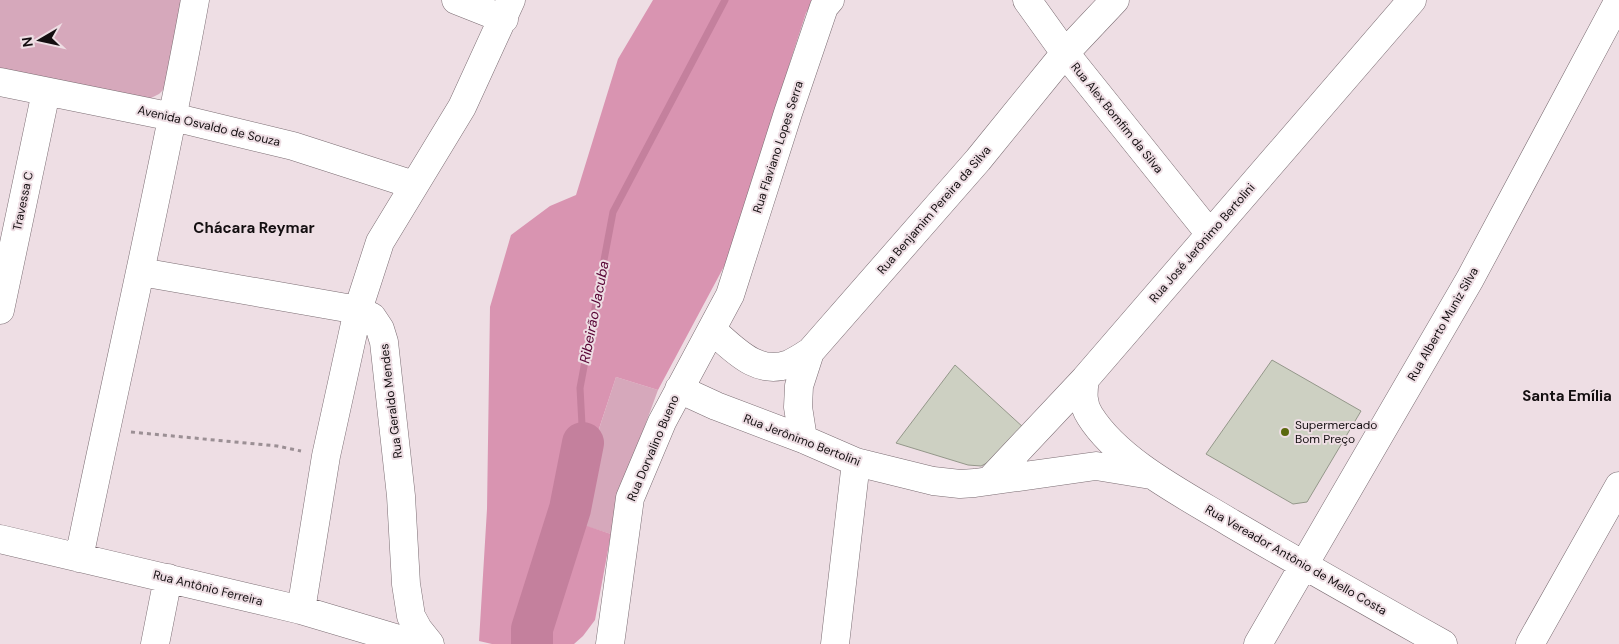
<svg xmlns="http://www.w3.org/2000/svg" width="1619" height="644" viewBox="0 0 1619 644" font-family="'DM Sans',sans-serif">
	<style>
		.green { fill: #d6a8bb }
		.forest { fill: #d994b1 }
		.lines { fill: none; stroke-linecap: round; stroke-linejoin: round }
		.stream { stroke: #c4809d; stroke-width: 7 }
		.river { stroke: #c4809d; stroke-width: 42 }
		.building { fill: #cdd0c2; stroke: #94978a }
		.minor-casing { stroke: #7b6d73; stroke-width: 29 }
		.path { stroke: #9b8f94; stroke-width: 3; stroke-dasharray: 4 4; stroke-linecap: butt }
		.minor { stroke: #fff; stroke-width: 28 }
		.poi-dot { fill: #5b680e; stroke: #eedee4; stroke-width: 2 }
		.labels { text-anchor: middle; stroke-width: 4; stroke-linejoin: round; paint-order: stroke }
		.street-label { font-size: 12px; fill: #130e10; stroke: #eedee4 }
		.poi-label { font-size: 12px; fill: #130e10; stroke: #eedee4; text-anchor: start }
		.water-label { font-size: 14px; font-style: italic; fill: #570334; stroke: #eedee4 }
		.quarter-label { font-size: 15px; font-weight: bold; fill: #130e10; stroke: #eedee4 }
	</style>
	<rect width="100%" height="100%" fill="#eedee4"/>
	<path class="green" d="M0,0H188L168,85L159,94L145,101L0,74Z
		M616,377L658,390L632,461L611,534L569,521Z"/>
	<path class="forest" d="M653,0H814L806,13L791,59L736,244L658,390L616,377L569,520L611,534L595,620L583,636L574,644H492L479,641L487,509L490,307L511,235L550,206L576,195L618,59Z"/>
	<g class="lines">
		<path class="stream" d="M583,443L580,388L613,212L725,0"/>
		<path class="river" d="M532,644V629L570,509L583,443"/>
	</g>
	<path class="building" d="M1272,360L1361,411L1307,502L1293,504L1206,454Z
		M955,365L1024,428L991,461L981,466L968,465L896,443Z"/>
	<g class="lines">
		<g class="minor-casing">
			<path id="minor" d="M456,0L504,19
				M1027,0L1065,53L1210,234
				M0,82L173,117L293,146L414,185
				M141,272L358,310L372,317L380,329L384,342L401,496L406,584L411,616L418,629L430,644
				M0,310L46,92
				M712,330C734,349 757,376 789,364C796,361 803,356 810,352
				M1085,379C1083,392 1082,404 1090,416C1119,462 1185,495 1231,523C1301,564 1372,604 1443,644
				M679,389L716,406L803,439L856,462L933,481L960,484L975,483L1096,466L1151,475
				M803,439L798,407L799,386L810,352L978,160L1065,53L1115,0
				M989,481L1085,379L1412,0
				M0,539L301,610L415,644
				M79,558C117,372 161,187 195,0
				M301,610L326,456L358,310L380,242L462,107L511,0
				M155,644L168,578
				M610,644L630,498L662,422L730,295L788,113L824,7L830,0
				M835,644L856,462
				M1258,644L1470,279L1619,0
				M1530,644L1619,486"/>
		</g>
		<path class="path" d="M131,432L277,446L301,451"/>
		<use href="#minor" class="minor"/>
	</g>
	<circle class="poi-dot" cx="1285" cy="432" r="5"/>
	<g class="labels">
		<g class="street-label">
			<text transform="translate(1117 118) rotate(51)" y="4">Rua Alex Bomfim da Silva</text>
			<text transform="translate(209 126) rotate(13)" y="4">Avenida Osvaldo de Souza</text>
			<text transform="translate(778 147) rotate(-72)" y="4">Rua Flaviano Lopes Serra</text>
			<text transform="translate(23 201) rotate(-78)" y="4">Travessa C</text>
			<text transform="translate(934 210) rotate(-49)" y="4">Rua Benjamim Pereira da Silva</text>
			<text transform="translate(1202 243) rotate(-49)" y="4">Rua José Jerônimo Bertolini</text>
			<text transform="translate(1443 324) rotate(-60)" y="4">Rua Alberto Muniz Silva</text>
			<text transform="translate(391 401) rotate(-97)" y="4">Rua Geraldo Mendes</text>
			<text transform="translate(802 440) rotate(21)" y="4">Rua Jerônimo Bertolini</text>
			<text transform="translate(653 448) rotate(-67)" y="4">Rua Dorvalino Bueno</text>
			<text transform="translate(1296 560) rotate(30)" y="4">Rua Vereador Antônio de Mello Costa</text>
			<text transform="translate(208 588) rotate(14)" y="4">Rua Antônio Ferreira</text>
		</g>
		<g class="poi-label">
			<text x="1295" y="429">Supermercado<tspan x="1295" dy="14">Bom Preço</tspan></text>
		</g>
		<g class="water-label">
			<text transform="translate(594 312) rotate(-79)" y="5">Ribeirão Jacuba</text>
		</g>
		<g class="quarter-label">
			<text x="254" y="233">Chácara Reymar</text>
			<text x="1567" y="401">Santa Emília</text>
		</g>
	</g>
	<g transform="translate(40 40) rotate(261)" stroke="#eedee4" stroke-width="4" paint-order="stroke">
	<path d="M0-4L9 19L0 12L-9 19Z" fill="#130e10"/>
	<text y="-8" font-size="14" font-weight="bold" text-anchor="middle" fill="#130e10">N</text>
	</g>
</svg>
